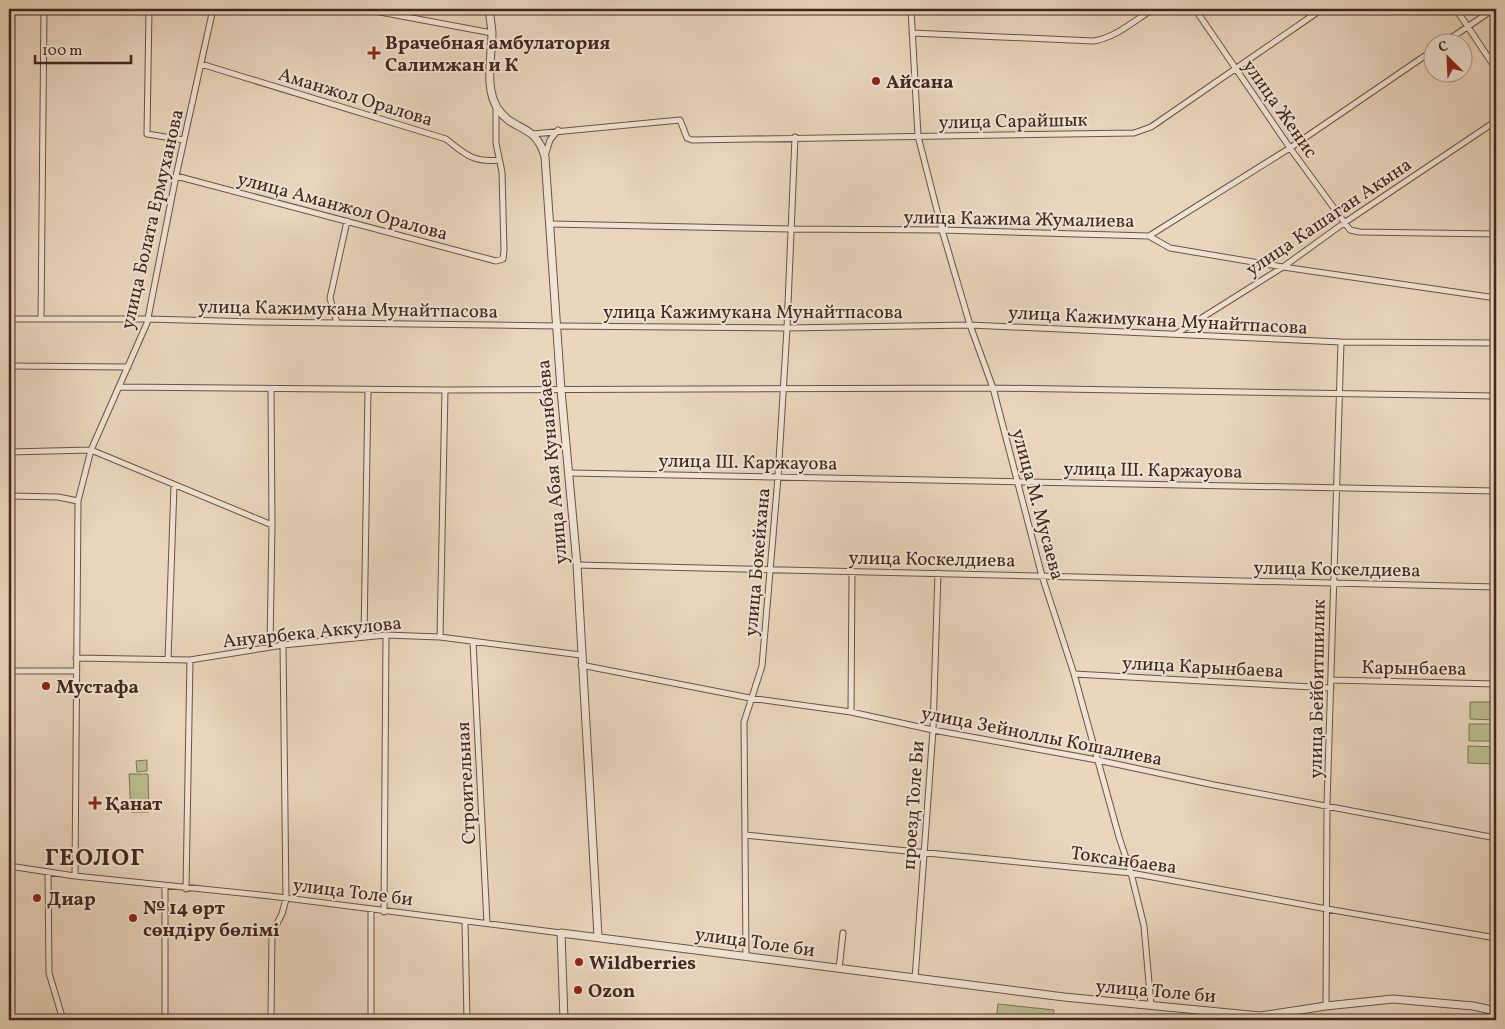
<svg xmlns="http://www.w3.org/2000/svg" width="1505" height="1029" viewBox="0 0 1505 1029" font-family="Vollkorn,serif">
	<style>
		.green { fill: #b9bd8f; stroke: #7d7256 }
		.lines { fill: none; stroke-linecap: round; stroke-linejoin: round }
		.minor-casing { stroke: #6b5344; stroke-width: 7 }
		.tertiary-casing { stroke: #6b5344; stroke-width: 9 }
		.minor { stroke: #f1e4d4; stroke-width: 5 }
		.tertiary { stroke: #f1e4d4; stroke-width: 7 }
		.poi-dot { fill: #8f2418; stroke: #f1e4d4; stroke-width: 2 }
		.labels { text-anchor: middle; stroke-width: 4; stroke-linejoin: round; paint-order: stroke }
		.poi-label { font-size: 19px; font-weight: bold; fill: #41271c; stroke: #f1e4d4; text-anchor: start }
		.street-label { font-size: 19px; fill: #41271c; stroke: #f1e4d4 }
		.district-label { font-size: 24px; font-weight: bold; letter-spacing: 1px; fill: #41271c; stroke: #f1e4d4 }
	</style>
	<rect width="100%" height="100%" fill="#e9d6bd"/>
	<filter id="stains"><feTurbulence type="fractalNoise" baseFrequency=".004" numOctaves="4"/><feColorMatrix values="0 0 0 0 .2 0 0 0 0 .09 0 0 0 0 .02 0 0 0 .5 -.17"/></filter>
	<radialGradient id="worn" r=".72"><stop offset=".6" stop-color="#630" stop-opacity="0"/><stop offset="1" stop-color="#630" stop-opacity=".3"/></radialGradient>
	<path class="green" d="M1470,702H1496V720L1470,719Z
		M1469,724H1496V741H1469Z
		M1468,746L1496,747V764L1468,763Z
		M147,760V771L137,772L136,761Z
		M129,774H148L149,812H131Z
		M998,1004L1054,1010L1053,1020H996Z"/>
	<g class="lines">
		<g class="minor-casing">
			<path id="minor" d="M149,9L147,134L184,140
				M364,9L492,33
				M911,9L918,136L942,230L970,325L993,388L1042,576L1074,674L1119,837L1131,873L1144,926L1151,1005
				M1195,9L1290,148L1350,230L1359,232L1496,234
				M1456,9L1496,69
				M912,33L1093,41C1115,38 1134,21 1153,9
				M1445,42L1494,9
				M201,64L446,139C465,154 473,163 499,160
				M533,134L680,120L687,138L692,140L1134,133L1151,127L1322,9
				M545,156L550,140L558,130
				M176,176L496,261L503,259L504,250L502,172L496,143V107
				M551,224L791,229L942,230L1149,236L1290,148L1432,51
				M1149,236L1170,248L1283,267L1496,298
				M9,319H148L258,322L557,326L787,328L970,325L1341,342L1496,343
				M41,319L44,9
				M337,323L330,298L347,221
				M1176,334L1283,267L1344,223L1496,121
				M9,366L128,367
				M119,387L445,390L993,388L1496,396
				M9,452L91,450L272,525
				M569,473L1496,491
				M9,496L58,497L78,501
				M577,565L1496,587
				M364,637L368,390
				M440,637L445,390
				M473,642L487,923
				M270,647L272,525L271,389
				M76,658L190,660L283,645L386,635L440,637L581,655
				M168,660L174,485
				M581,665L750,698L851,712L933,730L1097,760L1214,785L1496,838
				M9,671H76
				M1074,674L1331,688
				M1331,680L1496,684
				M851,712L852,571
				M745,835L1131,873L1327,909L1496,938
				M9,866L75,876L270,896L561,933
				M48,872L49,973L63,1020
				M75,876L78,501L91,450L147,323L176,176L213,9
				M186,889L190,660
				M384,912L386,635
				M465,921L467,1020
				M746,957L744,722L762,666L778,477L787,328L795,137
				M839,969L843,933
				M915,979L933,730L938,573
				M1326,1006L1327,805L1341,342
				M165,1020V886
				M271,1020L272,933L282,914L286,899L283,645
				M371,1020V909"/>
		</g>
		<g class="tertiary-casing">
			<path id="tertiary" d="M489,9C490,16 491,24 492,32C492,55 484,89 498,109C513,132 536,123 545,157L561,390L577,565L598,936
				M564,1020L561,933L1064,997L1260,1016L1326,1006L1393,999L1473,1006L1496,1011"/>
		</g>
		<use href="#minor" class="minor"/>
		<use href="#tertiary" class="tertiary"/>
	</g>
	<g class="poi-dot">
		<path d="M371.5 45.5h5v5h5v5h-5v5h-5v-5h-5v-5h5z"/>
		<circle cx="876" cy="81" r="5"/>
		<circle cx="46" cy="686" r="5"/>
		<path d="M92.5 795.5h5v5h5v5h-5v5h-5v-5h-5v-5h5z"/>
		<circle cx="37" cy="898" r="5"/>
		<circle cx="133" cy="918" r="5"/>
		<circle cx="579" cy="962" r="5"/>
		<circle cx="578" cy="990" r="5"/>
	</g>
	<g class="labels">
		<g class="poi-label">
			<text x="385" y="49">Врачебная амбулатория<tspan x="385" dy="22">Салимжан и К</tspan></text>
			<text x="886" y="88">Айсана</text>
			<text x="56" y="693">Мустафа</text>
			<text x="105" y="810">Қанат</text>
			<text x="47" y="905">Диар</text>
			<text x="143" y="914">№ 14 өрт<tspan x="143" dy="22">сөндіру бөлімі</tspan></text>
			<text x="589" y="969">Wildberries</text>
			<text x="588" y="997">Ozon</text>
		</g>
		<g class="street-label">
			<text transform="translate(356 96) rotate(17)" y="7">Аманжол Оралова</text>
			<text transform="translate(1281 108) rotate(55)" y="7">улица Женис</text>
			<text transform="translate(1013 120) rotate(-1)" y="7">улица Сарайшык</text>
			<text transform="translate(343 205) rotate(15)" y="7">улица Аманжол Оралова</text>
			<text transform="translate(1328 216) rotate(-34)" y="7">улица Кашаган Акына</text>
			<text transform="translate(1019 218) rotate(1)" y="7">улица Кажима Жумалиева</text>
			<text transform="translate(151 219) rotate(-77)" y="7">улица Болата Ермуханова</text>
			<text transform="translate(348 308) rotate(1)" y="7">улица Кажимукана Мунайтпасова</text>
			<text x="753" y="318">улица Кажимукана Мунайтпасова</text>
			<text transform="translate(1158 319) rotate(3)" y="7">улица Кажимукана Мунайтпасова</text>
			<text transform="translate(748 461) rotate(1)" y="7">улица Ш. Каржауова</text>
			<text transform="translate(551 462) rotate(-95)" y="7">улица Абая Кунанбаева</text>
			<text transform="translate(1153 469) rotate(1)" y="7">улица Ш. Каржауова</text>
			<text transform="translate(1039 504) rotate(75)" y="7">улица М. Мусаева</text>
			<text transform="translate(932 558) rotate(1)" y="7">улица Коскелдиева</text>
			<text transform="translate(756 562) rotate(-85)" y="7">улица Бокейхана</text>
			<text transform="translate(1337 568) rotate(1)" y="7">улица Коскелдиева</text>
			<text transform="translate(312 631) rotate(-6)" y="7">Ануарбека Аккулова</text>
			<text transform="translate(1203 666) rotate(3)" y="7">улица Карынбаева</text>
			<text transform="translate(1414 667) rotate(1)" y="7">Карынбаева</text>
			<text transform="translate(1316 689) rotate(-89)" y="7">улица Бейбитшилик</text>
			<text transform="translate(1042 735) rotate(11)" y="7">улица Зейноллы Кошалиева</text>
			<text transform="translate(465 783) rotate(-93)" y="7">Строительная</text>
			<text transform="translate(912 805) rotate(-86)" y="7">проезд Толе Би</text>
			<text transform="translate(1124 859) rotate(8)" y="7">Токсанбаева</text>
			<text transform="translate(353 891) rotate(7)" y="7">улица Толе би</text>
			<text transform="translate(755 941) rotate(8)" y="7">улица Толе би</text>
			<text transform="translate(1156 990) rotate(5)" y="7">улица Толе би</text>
		</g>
		<g class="district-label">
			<text x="95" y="865">ГЕОЛОГ</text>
		</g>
	</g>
	<rect width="1505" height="1029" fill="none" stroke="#e9d6bd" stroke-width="30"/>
	<rect x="10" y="10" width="1485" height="1009" fill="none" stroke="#41271c" stroke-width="2.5"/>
	<rect x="15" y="15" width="1475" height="999" fill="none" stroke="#41271c"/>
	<g transform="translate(1448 58) rotate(336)"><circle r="24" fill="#f1e4d4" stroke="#ab988a"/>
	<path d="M0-4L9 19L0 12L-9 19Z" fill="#8f2418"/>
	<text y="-8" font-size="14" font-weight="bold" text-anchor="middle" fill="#41271c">С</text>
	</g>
	<path d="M35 55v8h96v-8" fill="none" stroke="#41271c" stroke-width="2.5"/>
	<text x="42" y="55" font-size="15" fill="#41271c" stroke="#f1e4d4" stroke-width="4" paint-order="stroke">100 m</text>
	<rect width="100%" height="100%" filter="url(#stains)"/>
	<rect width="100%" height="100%" fill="url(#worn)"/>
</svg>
